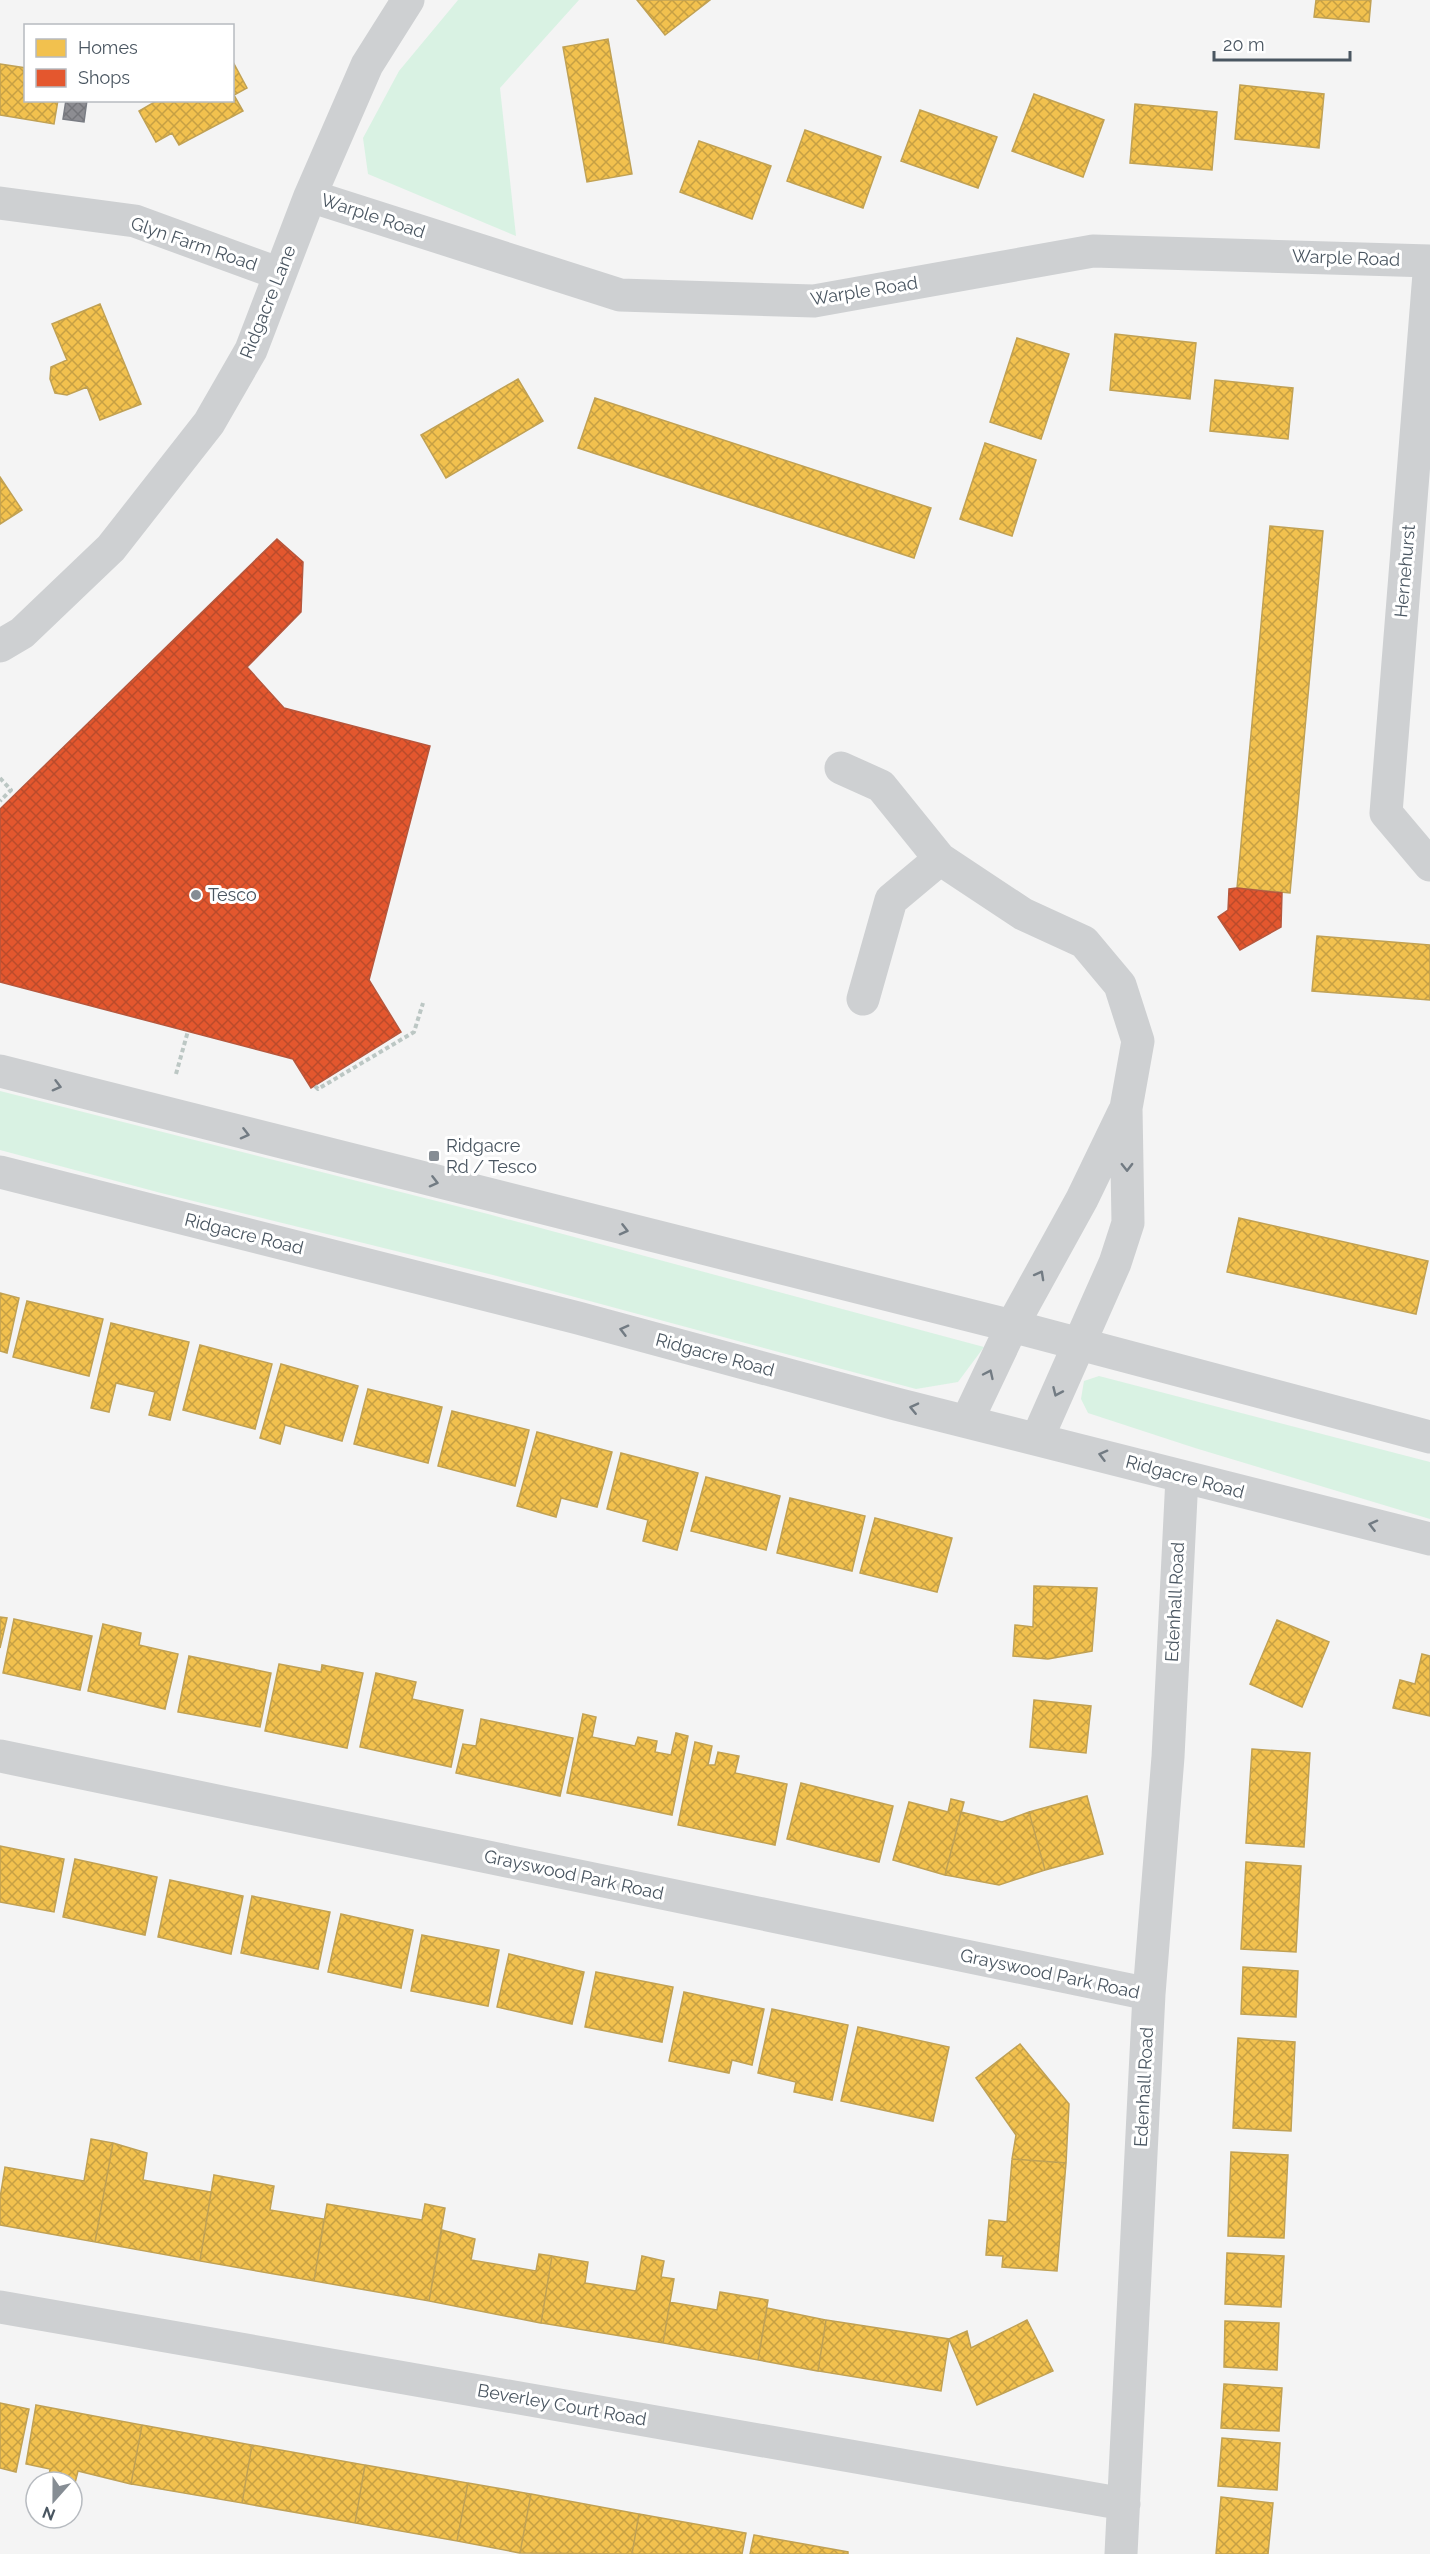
<svg xmlns="http://www.w3.org/2000/svg" width="1430" height="2554" viewBox="0 0 1430 2554" font-family="Raleway,sans-serif">
	<style>
		.green { fill: #d9f2e3 }
		.homes { fill: url(#homes-cross-hatch); stroke: #c0a154; stroke-width: 1.5 }
		.shops { fill: url(#shops-cross-hatch); stroke: #b6573d; stroke-width: 1.5 }
		.industry { fill: url(#industry-cross-hatch); stroke: #797c83; stroke-width: 1.5 }
		.lines { fill: none; stroke-linecap: round; stroke-linejoin: round }
		.path { stroke: #bcc7c4; stroke-width: 4; stroke-dasharray: 4.5 3; stroke-linecap: butt }
		.minor { stroke: #ced0d2; stroke-width: 33 }
		.oneway { stroke: #727b83 }
		.poi-dot { fill: #868d94; stroke: #fff; stroke-width: 2 }
		.labels { text-anchor: middle; stroke-width: 6; stroke-linejoin: round; paint-order: stroke }
		.street-label { font-size: 18px; fill: #4a5661; stroke: #fff }
		.poi-label { font-size: 18px; fill: #4a5661; stroke: #fff; text-anchor: start }
	</style>
	<defs>
		<pattern id="homes-cross-hatch" width="8" height="8" patternUnits="userSpaceOnUse" patternTransform="scale(1.5)"><rect width="8" height="8" fill="#f2c14e"/><path d="M0 0l8 8M0 8l8-8" fill="none" stroke="#c6a044"/></pattern>
		<pattern id="shops-cross-hatch" width="8" height="8" patternUnits="userSpaceOnUse" patternTransform="scale(1.5)"><rect width="8" height="8" fill="#e4572e"/><path d="M0 0l8 8M0 8l8-8" fill="none" stroke="#bb4b2b"/></pattern>
		<pattern id="industry-cross-hatch" width="8" height="8" patternUnits="userSpaceOnUse" patternTransform="scale(1.5)"><rect width="8" height="8" fill="#8d8d92"/><path d="M0 0l8 8M0 8l8-8" fill="none" stroke="#75767b"/></pattern>
	</defs>
	<rect width="100%" height="100%" fill="#f4f4f4"/>
	<path class="green" d="M458,0H579L500,88L516,236L368,174L363,138L399,71Z
		M0,1091L488,1214L984,1347L958,1382L916,1389L493,1275L161,1193L0,1150Z
		M1099,1376L1430,1462V1519L1195,1448L1088,1413L1081,1399L1084,1381Z"/>
	<path class="homes" d="M637,0H710L665,35Z
		M1316,0H1371L1369,22L1314,17Z
		M608,39L632,174L587,182L563,47Z
		M232,60L247,88L234,95L243,111L179,145L172,133L156,142L139,111L158,100H232Z
		M0,64L26,68V100H58L54,124L0,115Z
		M1240,85L1324,94L1319,148L1235,139Z
		M1034,94L1104,120L1083,177L1012,151Z
		M1135,104L1217,112L1212,170L1130,163Z
		M920,110L997,137L978,188L901,161Z
		M805,130L881,157L863,208L787,181Z
		M699,141L771,166L752,219L680,192Z
		M100,304L141,404L100,420L87,387L67,395L55,393L50,379L51,367L67,360L52,324Z
		M1115,334L1196,343L1190,399L1110,390Z
		M1017,338L1069,354L1041,439L990,422Z
		M518,379L543,421L446,478L421,435Z
		M1215,380L1293,388L1288,439L1210,431Z
		M595,398L931,508L914,558L578,448Z
		M985,443L1036,460L1012,536L960,519Z
		M0,477L22,510L0,524Z
		M1270,526L1323,531L1290,893L1237,888Z
		M1317,936L1430,945V1000L1312,991Z
		M1239,1218L1428,1261L1416,1314L1227,1272Z
		M0,1293L19,1298L7,1353L0,1351Z
		M27,1301L103,1319L89,1376L13,1357Z
		M111,1323L189,1342L170,1420L149,1415L155,1392L116,1383L109,1412L91,1408Z
		M200,1345L272,1364L255,1429L183,1410Z
		M281,1364L358,1386L342,1441L285,1425L280,1444L260,1438Z
		M368,1389L442,1407L428,1463L354,1444Z
		M452,1411L529,1430L515,1486L438,1466Z
		M537,1432L612,1452L597,1507L561,1498L556,1517L517,1506Z
		M621,1453L698,1473L677,1550L643,1541L648,1520L607,1509Z
		M706,1477L780,1496L766,1550L691,1531Z
		M790,1498L865,1516L852,1571L777,1553Z
		M875,1518L952,1538L937,1592L860,1573Z
		M1034,1586L1097,1588L1092,1651L1048,1659L1013,1656L1015,1625L1033,1627Z
		M0,1617L7,1618L0,1648Z
		M14,1619L92,1636L80,1690L3,1673Z
		M1277,1620L1329,1642L1302,1707L1250,1684Z
		M103,1624L141,1633L139,1645L178,1654L165,1709L88,1691Z
		M1422,1654L1430,1656V1716L1393,1708L1400,1680L1415,1684Z
		M189,1656L271,1673L260,1727L178,1712Z
		M279,1664L321,1672L322,1665L363,1673L347,1748L265,1731Z
		M376,1673L416,1682L412,1699L463,1710L451,1767L360,1747Z
		M1034,1700L1091,1706L1086,1753L1030,1747Z
		M583,1714L596,1717L592,1737L635,1746L638,1737L657,1741L655,1752L671,1755L676,1733L688,1736L672,1815L567,1793Z
		M481,1719L573,1738L560,1796L456,1773L463,1744L476,1746Z
		M695,1742L712,1746L708,1765H715L718,1752L739,1756L735,1773L787,1784L775,1845L678,1825Z
		M1252,1749L1310,1753L1304,1847L1246,1843Z
		M801,1783L893,1806L879,1862L787,1839Z
		M1087,1796L1103,1854L1045,1870L1029,1812Z
		M951,1799L964,1802L945,1875L893,1860L909,1802L948,1812Z
		M961,1812L1002,1822L1029,1812L1045,1870L999,1885L945,1875Z
		M0,1846L64,1859L54,1912L0,1902Z
		M75,1859L157,1877L145,1935L63,1917Z
		M1246,1862L1301,1866L1296,1952L1241,1949Z
		M170,1880L243,1896L231,1954L158,1937Z
		M252,1896L330,1912L318,1969L241,1953Z
		M341,1914L413,1930L401,1988L328,1972Z
		M422,1935L499,1950L488,2006L411,1991Z
		M509,1954L584,1972L572,2024L497,2007Z
		M1243,1967L1298,1971L1296,2017L1241,2014Z
		M596,1972L673,1987L662,2042L585,2027Z
		M684,1992L764,2009L752,2065L732,2060L729,2073L669,2061Z
		M772,2009L848,2025L832,2100L794,2092L796,2082L758,2073Z
		M858,2027L949,2047L933,2121L841,2101Z
		M1238,2038L1295,2042L1291,2131L1233,2128Z
		M1020,2044L1069,2104L1066,2163L1012,2159L1016,2135L976,2078Z
		M91,2139L113,2143L95,2242L0,2225V2198L5,2167L84,2181Z
		M113,2143L147,2153L143,2180L211,2192L200,2261L95,2242Z
		M1231,2152L1288,2155L1284,2238L1228,2236Z
		M1012,2159L1066,2163L1057,2271L1002,2267L1003,2256L986,2255L989,2220L1007,2222Z
		M214,2175L274,2186L270,2210L324,2219L314,2281L200,2261Z
		M327,2204L422,2220L425,2204L445,2208L429,2301L314,2281Z
		M442,2230L475,2239L471,2260L536,2271L539,2254L552,2256L541,2323L429,2301Z
		M1227,2253L1284,2256L1281,2307L1225,2304Z
		M552,2256L588,2262L585,2283L636,2291L642,2256L664,2261L661,2277L674,2279L663,2343L541,2323Z
		M720,2292L768,2300L758,2360L663,2343L670,2302L717,2310Z
		M767,2308L826,2320L818,2371L758,2360Z
		M826,2320L949,2339L941,2391L818,2371Z
		M1027,2320L1053,2371L977,2405L949,2339L967,2331L971,2348Z
		M1225,2321L1279,2323L1277,2370L1224,2367Z
		M1224,2384L1282,2388L1279,2431L1221,2428Z
		M0,2403L29,2409L16,2472L0,2468Z
		M36,2405L142,2425L131,2484L78,2471L72,2495V2482H48L50,2469L26,2464Z
		M142,2425L252,2445L242,2503L131,2484Z
		M1222,2438L1280,2443L1277,2490L1218,2486Z
		M252,2445L365,2465L355,2523L242,2503Z
		M365,2465L468,2483L457,2541L355,2523Z
		M468,2483L531,2494L520,2553L457,2541Z
		M531,2494L639,2514L632,2554L520,2553Z
		M1221,2497L1273,2503L1268,2554H1216Z
		M639,2514L746,2533L742,2554H632Z
		M754,2535L848,2552V2554H750Z"/>
	<path class="shops" d="M277,539L303,562L301,612L247,667L284,708L430,746L369,980L401,1032L311,1088L293,1059L0,982V809Z
		M1237,888L1282,893L1281,927L1240,950L1218,917L1228,910L1229,889Z"/>
	<path class="industry" d="M66,100H87L84,122L63,119Z"/>
	<g class="lines">
		<path class="path" d="M0,778L11,790L0,801
			M176,1074L188,1031
			M315,1086L318,1089L414,1032L423,1003"/>
		<path class="minor" d="M310,196L620,295L814,301L1093,251L1430,261
			M0,203L135,221L280,274
			M1430,261L1386,813L1430,865
			M0,646L22,633L111,548L209,423L251,350L310,196L367,65L408,0
			M841,768L881,786L940,859
			M863,999L891,900L940,859L1023,914L1084,942L1120,985L1138,1041L1126,1108L1128,1223L1115,1263L1037,1439
			M0,1071L1012,1326L1430,1437
			M0,1172L578,1318L896,1404L1430,1539
			M967,1421L1012,1326L1082,1199L1124,1112
			M0,1756L1149,1994
			M0,2307L1124,2504
			M1121,2554L1149,1994L1168,1757L1182,1477"/>
	</g>
	<defs><path id="oneway-chevron" d="M-2-3.5L2.5 0L-2 3.5" fill="none" stroke-width="1.6" stroke-linecap="round" stroke-linejoin="round" transform="scale(1.5)"/></defs>
	<g class="oneway">
		<use href="#oneway-chevron" transform="translate(57 1086) rotate(15)"/>
		<use href="#oneway-chevron" transform="translate(245 1134) rotate(14)"/>
		<use href="#oneway-chevron" transform="translate(1127 1167) rotate(89)"/>
		<use href="#oneway-chevron" transform="translate(434 1182) rotate(14)"/>
		<use href="#oneway-chevron" transform="translate(624 1230) rotate(14)"/>
		<use href="#oneway-chevron" transform="translate(1040 1275) rotate(-61)"/>
		<use href="#oneway-chevron" transform="translate(624 1330) rotate(-165)"/>
		<use href="#oneway-chevron" transform="translate(989 1374) rotate(-65)"/>
		<use href="#oneway-chevron" transform="translate(1057 1392) rotate(114)"/>
		<use href="#oneway-chevron" transform="translate(914 1408) rotate(-167)"/>
		<use href="#oneway-chevron" transform="translate(1103 1455) rotate(-165)"/>
		<use href="#oneway-chevron" transform="translate(1373 1525) rotate(-166)"/>
	</g>
	<g class="poi-dot">
		<circle cx="196" cy="895" r="6"/>
		<rect x="428" y="1150" width="12" height="12" rx="3"/>
	</g>
	<g class="labels">
		<g class="street-label">
			<text transform="translate(373 216) rotate(18)" y="6">Warple Road</text>
			<text transform="translate(194 244) rotate(19)" y="6">Glyn Farm Road</text>
			<text transform="translate(1346 258) rotate(2)" y="6">Warple Road</text>
			<text transform="translate(864 291) rotate(-9)" y="6">Warple Road</text>
			<text transform="translate(268 302) rotate(-68)" y="6">Ridgacre Lane</text>
			<text transform="translate(1405 571) rotate(-85)" y="6">Hernehurst</text>
			<text transform="translate(244 1234) rotate(14)" y="6">Ridgacre Road</text>
			<text transform="translate(715 1355) rotate(15)" y="6">Ridgacre Road</text>
			<text transform="translate(1185 1477) rotate(15)" y="6">Ridgacre Road</text>
			<text transform="translate(1175 1602) rotate(-87)" y="6">Edenhall Road</text>
			<text transform="translate(574 1875) rotate(12)" y="6">Grayswood Park Road</text>
			<text transform="translate(1050 1974) rotate(12)" y="6">Grayswood Park Road</text>
			<text transform="translate(1144 2087) rotate(-87)" y="6">Edenhall Road</text>
			<text transform="translate(562 2405) rotate(10)" y="6">Beverley Court Road</text>
		</g>
		<g class="poi-label">
			<text x="208" y="901">Tesco</text>
			<text x="446" y="1152">Ridgacre<tspan x="446" dy="21">Rd / Tesco</tspan></text>
		</g>
	</g>
	<rect x="24" y="24" width="210" height="78" fill="#ffffff" stroke="#b7bbc0" stroke-width="1.5"/>
	<rect x="36" y="39" width="30" height="18" fill="#f2c14e" stroke="#b7bbc0" stroke-width="1.5"/>
	<text x="78" y="54" font-size="18" fill="#4a5661">Homes</text>
	<rect x="36" y="69" width="30" height="18" fill="#e4572e" stroke="#b7bbc0" stroke-width="1.5"/>
	<text x="78" y="84" font-size="18" fill="#4a5661">Shops</text>
	<g transform="translate(54 2500) rotate(201)"><circle r="28" fill="#ffffff" stroke="#b7bbc0" stroke-width="1.5"/>
	<path d="M0-4.5L10 22L0 15L-10 22Z" fill="#868d94"/>
	<text y="-9" font-size="16" font-weight="bold" text-anchor="middle" fill="#4a5661">N</text>
	</g>
	<path d="M1214 51v9h136v-9" fill="none" stroke="#4a5661" stroke-width="3"/>
	<text x="1223" y="51" font-size="18" fill="#4a5661" stroke="#ffffff" stroke-width="4.5" paint-order="stroke">20 m</text>
</svg>
